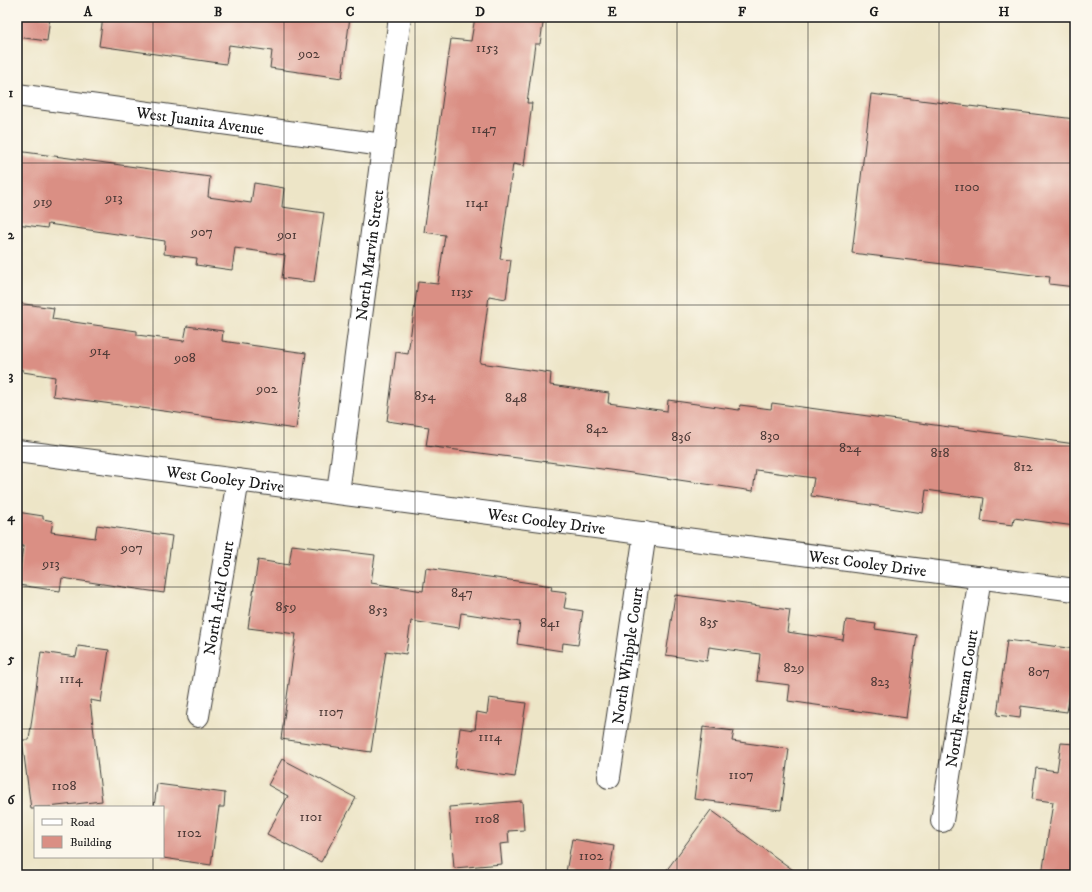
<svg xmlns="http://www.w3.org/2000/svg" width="1092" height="892" viewBox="0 0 1092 892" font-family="'IM FELL DW Pica',serif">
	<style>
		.building { fill: #da8f84 }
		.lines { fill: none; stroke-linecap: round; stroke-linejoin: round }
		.minor-casing { stroke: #3b3a36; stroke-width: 24 }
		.minor { stroke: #fff; stroke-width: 22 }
		.grid { fill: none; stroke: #1c1c1c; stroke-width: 1; stroke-opacity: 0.55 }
		.labels { text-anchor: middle; stroke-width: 3; stroke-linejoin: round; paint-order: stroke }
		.number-label { font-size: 14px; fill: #4c3936 }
		.street-label { font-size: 16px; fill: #1c1c1c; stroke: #fbf7ec }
		.neatline { fill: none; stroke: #1c1c1c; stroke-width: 1.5 }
		.grid-label { font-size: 13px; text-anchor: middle; font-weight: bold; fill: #1c1c1c }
	</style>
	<rect width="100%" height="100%" fill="#fbf7ec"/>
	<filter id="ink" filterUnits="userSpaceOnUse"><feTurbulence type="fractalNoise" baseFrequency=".025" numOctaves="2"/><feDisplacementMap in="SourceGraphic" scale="8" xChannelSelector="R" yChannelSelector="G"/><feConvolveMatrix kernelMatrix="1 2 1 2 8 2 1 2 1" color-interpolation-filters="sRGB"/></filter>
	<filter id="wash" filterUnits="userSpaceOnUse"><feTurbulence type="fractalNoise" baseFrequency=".012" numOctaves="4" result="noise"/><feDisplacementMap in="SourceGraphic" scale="16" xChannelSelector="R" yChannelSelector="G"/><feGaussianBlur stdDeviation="0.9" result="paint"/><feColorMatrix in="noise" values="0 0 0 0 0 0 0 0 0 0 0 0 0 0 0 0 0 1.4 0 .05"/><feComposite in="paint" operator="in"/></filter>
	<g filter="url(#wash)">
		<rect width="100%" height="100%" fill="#ede5c7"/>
		<g id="blocks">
			<path class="building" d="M17,17H50L47,41L17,37Z
				M103,17H350L342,78L270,68L272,51L229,45L226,64L99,46Z
				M475,17H544L540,44H535L527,103H532L524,166L513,164L500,259L511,260L506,299L489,296L480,363L551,373L550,385L609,393L608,403L667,411L668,400L739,410L740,405L771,409L772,403L1075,444V526L1014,518L1013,525L981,521L984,498L926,490L923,513L811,496L814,478L756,470L753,491L625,472L426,446L429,427L387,421L396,352L408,354L418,282L438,284L445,235L424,232L451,39L471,41Z
				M871,94L1075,119V287L1049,284L1050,277L852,253Z
				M17,151L210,177L208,197L251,203L254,183L284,188L282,207L324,213L314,282L282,278L285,255L235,248L232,270L196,265L197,258L164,254L165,241L48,224L47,228L17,224Z
				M17,303L54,308L52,319L137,331V335L184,341L187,326L223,331L222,341L306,353L296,429L53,396L55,377L23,372V370L17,369Z
				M17,512L43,516V519L53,521L51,532L95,538L97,525L172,536L164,593L62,578L60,591L18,585L23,546H17Z
				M292,545L375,555L371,583L423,591L426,568L552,586L551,590L567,592L564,608L583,611L578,645L563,643L562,651L517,644L520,622L461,613L459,628L411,621L406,654L386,651L371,752L281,739L296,634L248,628L258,560L289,565Z
				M675,595L790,610L787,632L843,640L846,620L876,624L875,629L917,635L906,718L788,701L790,685L757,681L760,654L709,647L707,661L666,655Z
				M1007,640L1075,649V681L1072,680L1067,712L1021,706L1020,718L997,715Z
				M78,646L109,650L101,702L90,700L102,801L48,807H35V809H31L22,740H29L41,652L76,657Z
				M489,698L526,703L515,777L455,768L460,728L475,730L477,712L487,714Z
				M703,727L734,731L732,741L789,749L781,810L694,799Z
				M1061,743L1075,744V875H1042L1053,802L1032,799L1036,768L1057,771Z
				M282,759L356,798L321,862L267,834L288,796L268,785Z
				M157,784L225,793L224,807H219L211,865L163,858V807H154Z
				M522,801L524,830L508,831L509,843L500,844L502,864L454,868L449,807Z
				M711,810L800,875H663Z
				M572,839L614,846L609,875H573V873L566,872Z"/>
		</g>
	</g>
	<g filter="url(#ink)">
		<use href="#blocks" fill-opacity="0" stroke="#3b3a36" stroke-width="1"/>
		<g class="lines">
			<g class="minor-casing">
				<g id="minor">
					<path id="s1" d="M17,95L383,145"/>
					<path id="s2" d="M17,451L1075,590"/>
					<path id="s3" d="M338,493L400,17"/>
					<path id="s4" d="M198,716L238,480"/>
					<path id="s5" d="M609,777L645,533"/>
					<path id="s6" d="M942,821L980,577"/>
				</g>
			</g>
			<use href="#minor" class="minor"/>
		</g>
	</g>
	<path class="grid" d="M153,17V807M284,17V875M415,17V875M546,17V875M677,17V875M808,17V875M939,17V875M17,163H1075M17,305H1075M17,446H1075M17,587H1075M17,729H1075M153,857V875"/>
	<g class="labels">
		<g class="number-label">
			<text x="487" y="52">1153</text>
			<text x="309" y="58">902</text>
			<text x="484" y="133">1147</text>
			<text x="967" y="191">1100</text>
			<text x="114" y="202">913</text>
			<text x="43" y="206">919</text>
			<text x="477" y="207">1141</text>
			<text x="202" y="236">907</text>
			<text x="287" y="239">901</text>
			<text x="462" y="296">1135</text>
			<text x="100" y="355">914</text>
			<text x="185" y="362">908</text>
			<text x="267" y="393">902</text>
			<text x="425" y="400">854</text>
			<text x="516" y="402">848</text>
			<text x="597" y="433">842</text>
			<text x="770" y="440">830</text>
			<text x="681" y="441">836</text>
			<text x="850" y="452">824</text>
			<text x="940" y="457">818</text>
			<text x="1023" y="471">812</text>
			<text x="132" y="552">907</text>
			<text x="51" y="568">913</text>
			<text x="462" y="597">847</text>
			<text x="286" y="611">859</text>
			<text x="378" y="614">853</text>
			<text x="709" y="626">835</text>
			<text x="550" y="627">841</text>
			<text x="794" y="672">829</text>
			<text x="1039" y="676">807</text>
			<text x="71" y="683">1114</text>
			<text x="880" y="686">823</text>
			<text x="331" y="716">1107</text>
			<text x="490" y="741">1114</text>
			<text x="741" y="779">1107</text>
			<text x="64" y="790">1108</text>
			<text x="311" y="821">1101</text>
			<text x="487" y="823">1108</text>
			<text x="189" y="837">1102</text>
			<text x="591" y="860">1102</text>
		</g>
		<g class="street-label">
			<text dy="6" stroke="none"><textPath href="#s1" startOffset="185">West Juanita Avenue</textPath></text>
			<text dy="6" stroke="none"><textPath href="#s3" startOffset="240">North Marvin Street</textPath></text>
			<text dy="6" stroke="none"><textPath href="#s2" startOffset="210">West Cooley Drive</textPath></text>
			<text dy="6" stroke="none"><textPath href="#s2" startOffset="534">West Cooley Drive</textPath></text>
			<text dy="6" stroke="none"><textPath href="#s2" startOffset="858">West Cooley Drive</textPath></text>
			<text dy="6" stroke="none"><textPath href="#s4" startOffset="120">North Ariel Court</textPath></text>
			<text dy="6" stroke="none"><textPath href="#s5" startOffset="123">North Whipple Court</textPath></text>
			<text dy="6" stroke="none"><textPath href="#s6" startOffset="124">North Freeman Court</textPath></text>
		</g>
	</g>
	<rect width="1092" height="892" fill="none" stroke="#fbf7ec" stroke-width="44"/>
	<rect x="34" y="806" width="130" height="52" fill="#fbf7ec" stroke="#a29f99"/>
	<rect x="42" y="819" width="20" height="6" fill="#ffffff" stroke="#a29f99"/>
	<text x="70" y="826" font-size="12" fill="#1c1c1c">Road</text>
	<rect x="42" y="836" width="20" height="12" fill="#da8f84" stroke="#a29f99"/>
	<text x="70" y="846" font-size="12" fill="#1c1c1c">Building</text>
	<rect x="22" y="22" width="1048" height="848" class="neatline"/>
	<g class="grid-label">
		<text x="88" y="16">A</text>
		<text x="218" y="16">B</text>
		<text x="350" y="16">C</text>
		<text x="480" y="16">D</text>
		<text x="612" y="16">E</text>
		<text x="742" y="16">F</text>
		<text x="874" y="16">G</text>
		<text x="1004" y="16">H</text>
		<text x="11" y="97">1</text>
		<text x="11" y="239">2</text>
		<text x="11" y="380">3</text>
		<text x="11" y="521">4</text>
		<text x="11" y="663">5</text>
		<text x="11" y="804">6</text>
	</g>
</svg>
